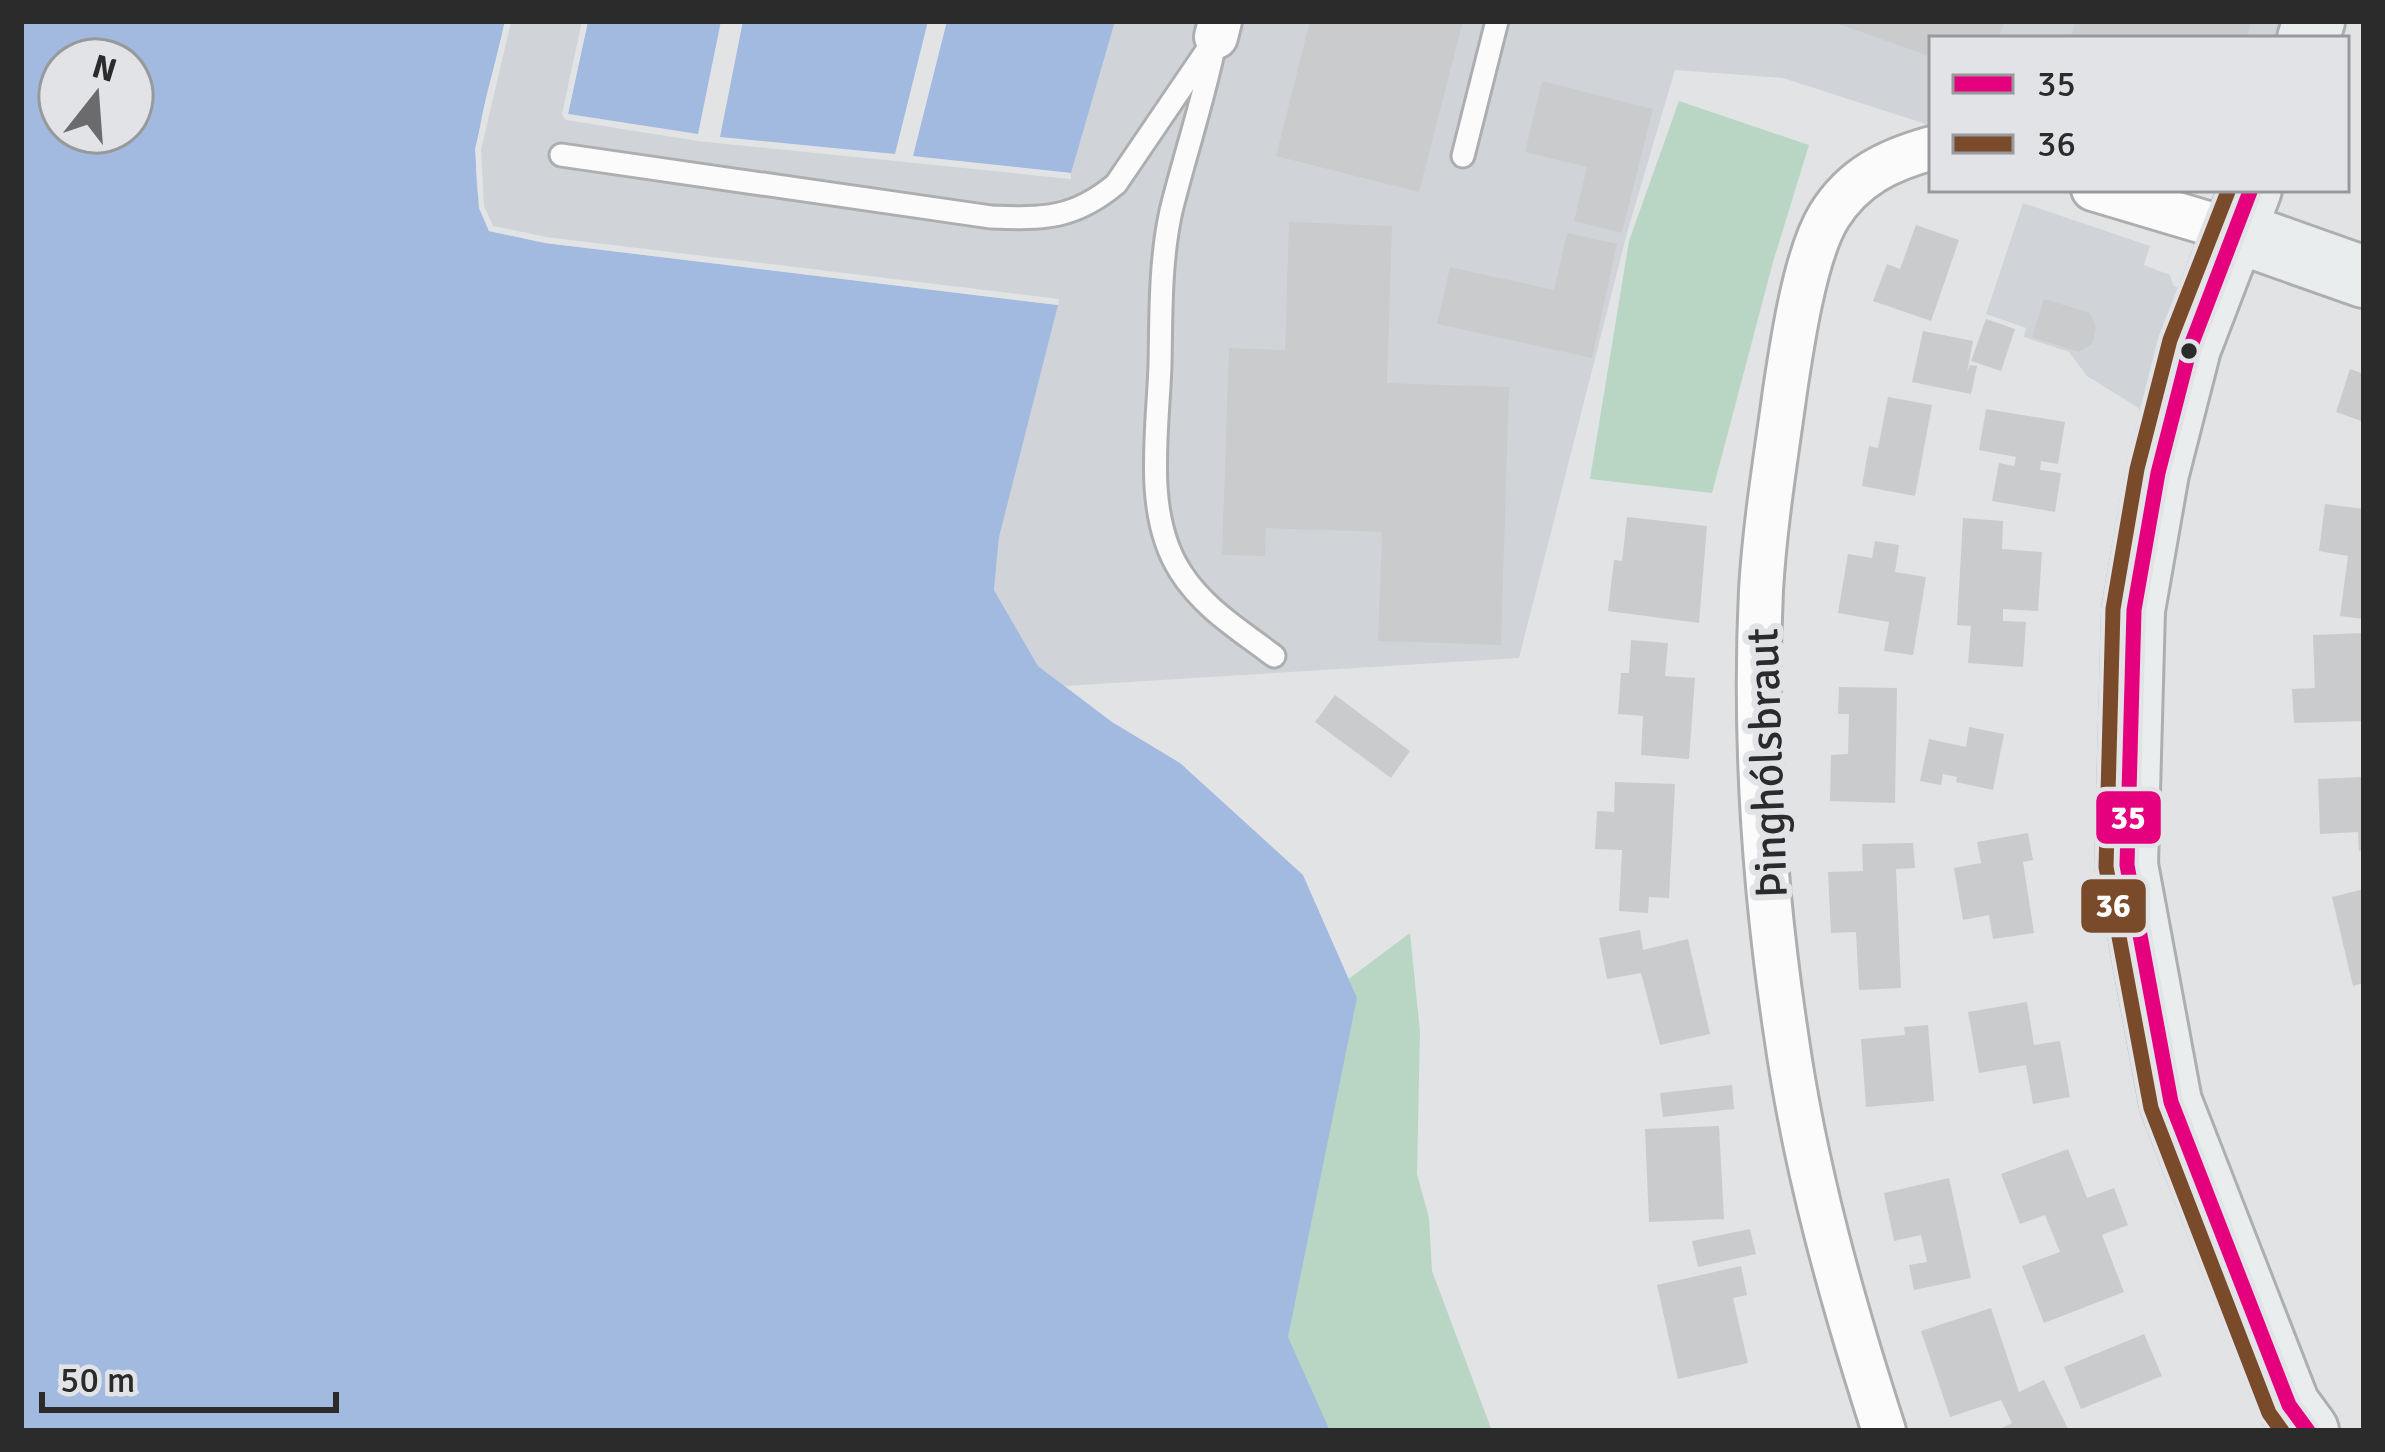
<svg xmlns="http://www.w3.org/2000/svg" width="2385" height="1452" viewBox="0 0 2385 1452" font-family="Signika,sans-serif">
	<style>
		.built { fill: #d0d4d9 }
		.green { fill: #b9d6c5 }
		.water { fill: #a2bae0; fill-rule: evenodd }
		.pier { fill: #e2e3e5 }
		.building { fill: #cacbcc }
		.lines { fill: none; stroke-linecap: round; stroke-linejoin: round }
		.lane-casing { stroke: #adaeaf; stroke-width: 27 }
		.street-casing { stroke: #adaeaf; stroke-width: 48 }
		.secondary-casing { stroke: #adaeaf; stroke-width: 66 }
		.lane { stroke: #fbfbfb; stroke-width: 21 }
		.street { stroke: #fbfbfb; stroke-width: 42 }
		.secondary { stroke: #eaedee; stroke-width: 60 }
		.bus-1-casing { stroke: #e1e3e6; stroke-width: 24 }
		.bus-2-casing { stroke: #e1e3e6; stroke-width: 24 }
		.bus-1 { stroke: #e5007d; stroke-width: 15 }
		.bus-2 { stroke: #7a4b2a; stroke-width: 15 }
		.bus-dot { fill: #2b2b2c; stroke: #e1e3e6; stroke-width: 4.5 }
		.labels { text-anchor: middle; stroke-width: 12; stroke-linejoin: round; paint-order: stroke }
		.street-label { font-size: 45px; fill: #2b2b2c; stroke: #e1e3e6 }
		.line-badge { stroke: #e1e3e6; stroke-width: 4.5 }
		.badge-label { font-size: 33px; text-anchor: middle; font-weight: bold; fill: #fff }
	</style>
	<rect width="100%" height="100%" fill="#e2e3e5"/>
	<path class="built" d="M505,21H588L583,42L590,21H2280L2274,39H1932V126L1783,78L1675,70L1627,233L1519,658L1064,686L1038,666L994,590L999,537L489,231L475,179Z
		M2023,203L2150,246L2144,265L2170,275L2173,285L2185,292L2150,428L2137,407L2087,376L2069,352L2024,337L2026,328L1986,314Z"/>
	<path class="green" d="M1679,101L1809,145L1773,262L1712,493L1590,479L1629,241Z
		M1410,933L1420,1032L1417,1174L1429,1218L1432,1271L1492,1431H746Z"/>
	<path class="water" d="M21,21H505C491,90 458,163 489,231L545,243L1058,305L999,537L994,590L1038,666L1112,722L1180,763L1303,875L1357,998L1288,1337L1330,1431H21ZM60,60H132V132H60Z
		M588,21H1115L1071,173L699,135L568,114Z"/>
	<path class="pier" d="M505,21L511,22L481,150L484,206L493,226L546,237L1059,299L1058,305L545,243L489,231L479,208L475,149Z
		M582,21H588L568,114L698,134L721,21H743L720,137L895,154L928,21H947L913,156L1071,173V179L698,141L566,120L562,114Z"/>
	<path class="building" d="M1310,21H1463L1419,192L1276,156Z
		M1830,21H2005L1998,39H1932V57Z
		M2076,21H2252L2246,39H2070Z
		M1542,81L1653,109L1622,233L1574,221L1587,167L1525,152Z
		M1289,222L1392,226L1387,383L1509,387L1501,645L1378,641L1382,532L1266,528L1265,556L1222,555L1229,348L1285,350Z
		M1916,225L1959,240L1931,321L1873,301L1887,264L1900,269Z
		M1567,233L1617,244L1592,358L1437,324L1450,267L1554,290Z
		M2044,299L2090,313L2096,328L2092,344L2078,352L2032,337Z
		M1986,319L2015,329L2001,371L1971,361Z
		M1923,331L1973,341L1967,373L1970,365L1977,366L1971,394L1912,382Z
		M2350,369L2364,374V422L2336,412Z
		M1888,397L1932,405L1915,496L1862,486L1869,446L1878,448Z
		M1986,409L2065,422L2058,464L2041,461L2040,470L2061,473L2055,512L1992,501L1999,463L2014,466L2016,457L1979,450Z
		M2325,504L2364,509V619L2340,616L2348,556L2319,551Z
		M1627,517L1707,526L1699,623L1608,611L1614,560L1622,561Z
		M1963,518L2003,521L2002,549L2042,552L2038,611L2003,609V621L2026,622L2023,667L1968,663L1971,626L1957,625Z
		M1875,541L1899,545L1895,572L1926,577L1913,655L1884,651L1889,622L1838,613L1848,554L1872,558Z
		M2364,633V721L2294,723L2292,689L2315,688L2313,635Z
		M1631,640L1668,643L1665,676L1695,678L1689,759L1641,755L1643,716L1618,714L1621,673H1629Z
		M1839,687L1897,688L1895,803L1830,801L1831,755L1848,754L1849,714H1838Z
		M1335,695L1410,751L1391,778L1315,722Z
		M1969,727L2004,734L1993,790L1956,782L1957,777L1943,774L1941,785L1920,781L1929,739L1966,747Z
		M2364,777V851H2359L2358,832L2320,834L2318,779Z
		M1615,782L1675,784L1669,898L1649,897L1648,913L1619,911L1622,850L1595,849L1597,811L1614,812Z
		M2028,833L2033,860L2023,862L2034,933L1993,939L1989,915L1963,920L1954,868L1981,863L1977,842Z
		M1913,843L1915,868L1896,869L1901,988L1859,990L1856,932L1831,933L1828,872L1863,871L1862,844Z
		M2364,889V983L2353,986L2332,897Z
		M1640,930L1643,950L1688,939L1710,1034L1660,1045L1641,973L1607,979L1599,938Z
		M2027,1002L2034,1045L2060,1041L2070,1097L2033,1104L2026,1065L1979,1073L1968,1012Z
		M1928,1025L1934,1101L1866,1107L1861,1039L1905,1035L1904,1027Z
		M1732,1085L1734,1109L1663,1117L1660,1093Z
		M1719,1126L1724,1219L1649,1222L1645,1129Z
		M2068,1149L2087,1198L2114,1188L2128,1225L2102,1235L2124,1292L2044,1323L2022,1266L2060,1252L2045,1215L2020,1224L2001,1174Z
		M1949,1178L1971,1278L1914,1290L1909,1265L1927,1262L1921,1235L1894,1241L1884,1193Z
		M1750,1229L1756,1254L1698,1267L1692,1241Z
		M1741,1266L1747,1295L1733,1298L1748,1363L1678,1379L1657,1285Z
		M1991,1308L2019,1392L2044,1380L2069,1431H1996L2012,1423L2001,1400L1950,1417L1921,1331Z
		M2144,1334L2162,1376L2081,1409L2064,1367Z"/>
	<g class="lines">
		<g class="lane-casing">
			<path id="lane" d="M1215,43C1203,102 1185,154 1171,211C1160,261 1161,314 1160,365C1158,430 1143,513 1180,571C1203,608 1240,630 1274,656
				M561,155L991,217C1044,219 1074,219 1116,184L1216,37
				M1463,156L1497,21"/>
		</g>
		<g class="street-casing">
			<path id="street" d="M1216,37L1220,21
				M2093,189L2234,231
				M1884,1431C1842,1301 1805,1169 1786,1034C1764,888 1754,737 1761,590C1765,523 1776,457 1785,391C1792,344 1805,255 1829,216C1854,176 1889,160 1932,148"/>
		</g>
		<g class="secondary-casing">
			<path id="secondary" d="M2308,39L2314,21
				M2251,189L2190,348L2158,473L2134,610L2127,865L2171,1102L2289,1405L2308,1431
				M2234,231L2364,277"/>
		</g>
		<use href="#lane" class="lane"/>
		<use href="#street" class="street"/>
		<use href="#secondary" class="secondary"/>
		<g class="bus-1-casing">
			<path id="bus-1" d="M2251,189L2190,348L2158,473L2134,610L2127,865L2171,1102L2289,1405L2308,1431"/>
		</g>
		<g class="bus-2-casing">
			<path id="bus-2" d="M2229,189L2170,340L2137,469L2113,609L2106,867L2151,1108L2269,1413L2282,1431"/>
		</g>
		<use href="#bus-1" class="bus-1"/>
		<use href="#bus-2" class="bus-2"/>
	</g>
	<circle class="bus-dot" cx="2189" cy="351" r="10"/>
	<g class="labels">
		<g class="street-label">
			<text transform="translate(1766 763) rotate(-92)" y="16">Þinghólsbraut</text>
		</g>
	</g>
	<g class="line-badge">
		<rect x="2094" y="789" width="69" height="57" rx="12" fill="#e5007d"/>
		<rect x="2079" y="877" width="69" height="58" rx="12" fill="#7a4b2a"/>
	</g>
	<g class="badge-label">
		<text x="2128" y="829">35</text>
		<text x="2113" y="917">36</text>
	</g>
	<rect width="2385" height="1452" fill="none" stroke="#2b2b2c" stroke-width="48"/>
	<rect x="1929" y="36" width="420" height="156" fill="#e1e3e6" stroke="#98999c" stroke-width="3"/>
	<rect x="1953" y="75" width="60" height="18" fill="#e5007d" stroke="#98999c" stroke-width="3"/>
	<text x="2037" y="96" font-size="36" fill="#2b2b2c">35</text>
	<rect x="1953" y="135" width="60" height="18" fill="#7a4b2a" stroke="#98999c" stroke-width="3"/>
	<text x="2037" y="156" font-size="36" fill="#2b2b2c">36</text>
	<g transform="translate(96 96) rotate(17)"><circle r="57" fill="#e1e3e6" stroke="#98999c" stroke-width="3"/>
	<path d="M0-9L21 45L0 30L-21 45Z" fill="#6b6b6d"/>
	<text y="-18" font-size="33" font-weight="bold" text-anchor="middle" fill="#2b2b2c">N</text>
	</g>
	<path d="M42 1392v18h294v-18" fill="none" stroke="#2b2b2c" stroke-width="6"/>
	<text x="60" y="1392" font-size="36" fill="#2b2b2c" stroke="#e1e3e6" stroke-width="9" paint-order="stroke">50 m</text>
</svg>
